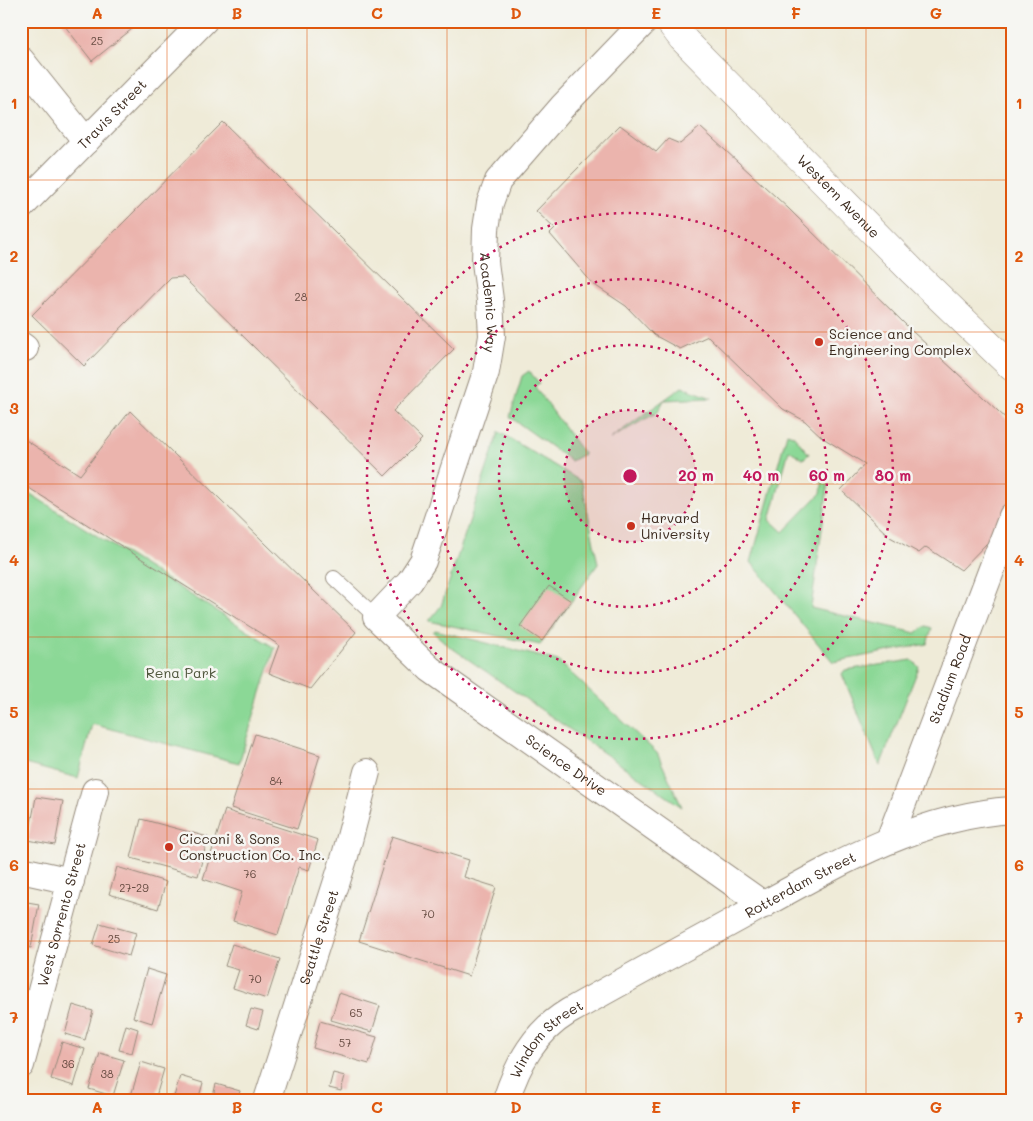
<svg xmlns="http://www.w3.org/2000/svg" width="1033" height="1121" viewBox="0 0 1033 1121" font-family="Mali,sans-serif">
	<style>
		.green { fill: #8bd896; stroke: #63815a }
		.building { fill: #ebb4ad }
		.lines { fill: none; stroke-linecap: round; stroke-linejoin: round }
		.lane-casing { stroke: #958a7b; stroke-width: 16 }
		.street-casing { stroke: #958a7b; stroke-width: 28 }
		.secondary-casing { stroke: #958a7b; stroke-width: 29 }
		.lane { stroke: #fff; stroke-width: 14 }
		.street { stroke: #fff; stroke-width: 26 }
		.secondary { stroke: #fff; stroke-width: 28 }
		.grid { fill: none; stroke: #df570d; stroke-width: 1; stroke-opacity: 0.55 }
		.ring { fill: none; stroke: #c2185b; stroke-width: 2.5; stroke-dasharray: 2.5 5 }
		.poi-dot { fill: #c8321e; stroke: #f6f6f2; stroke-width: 2 }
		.labels { text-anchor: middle; stroke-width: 5; stroke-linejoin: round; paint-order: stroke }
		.number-label { font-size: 11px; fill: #674c42 }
		.street-label { font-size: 14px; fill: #3b2a1e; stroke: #f6f6f2 }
		.poi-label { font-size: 14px; fill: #3b2a1e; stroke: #f6f6f2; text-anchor: start }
		.park-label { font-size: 14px; fill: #4f563c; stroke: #f6f6f2 }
		.centre { fill: #c2185b; stroke: #f6f6f2; stroke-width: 2.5 }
		.ring-label { font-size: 15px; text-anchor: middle; font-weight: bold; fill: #c2185b; stroke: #f6f6f2; stroke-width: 5; stroke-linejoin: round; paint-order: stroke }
		.neatline { fill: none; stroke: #df570d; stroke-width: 2 }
		.grid-label { font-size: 16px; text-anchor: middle; font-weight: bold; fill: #df570d }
	</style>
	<rect width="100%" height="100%" fill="#f6f6f2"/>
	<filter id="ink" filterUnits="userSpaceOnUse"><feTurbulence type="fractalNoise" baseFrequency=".02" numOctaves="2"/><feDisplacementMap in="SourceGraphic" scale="10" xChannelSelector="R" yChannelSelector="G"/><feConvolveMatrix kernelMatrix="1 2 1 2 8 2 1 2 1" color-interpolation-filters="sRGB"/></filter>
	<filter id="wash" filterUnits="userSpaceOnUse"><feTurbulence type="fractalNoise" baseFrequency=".0096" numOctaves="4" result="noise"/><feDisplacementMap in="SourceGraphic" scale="20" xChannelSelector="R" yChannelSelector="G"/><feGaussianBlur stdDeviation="1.12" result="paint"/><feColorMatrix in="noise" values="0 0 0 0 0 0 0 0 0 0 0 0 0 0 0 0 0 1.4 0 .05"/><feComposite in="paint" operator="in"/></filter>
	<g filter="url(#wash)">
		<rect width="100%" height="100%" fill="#efebd8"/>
		<path class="green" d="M529,371L539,383L535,387L584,454L571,461L510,417L522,376Z
			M682,387L712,398L664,400L658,412L610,439Z
			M499,432L582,482L598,564L540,645L429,621L441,606Z
			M787,433L793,435L809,454L803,459L789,450L770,520L783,532L821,493L823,478L828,486L811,608L916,633L926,626L932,628L927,644L833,662L751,562Z
			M21,488L275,648L239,763L92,724L78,778L21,763Z
			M435,630L558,661L657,753L682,807L449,646L433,632Z
			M912,660L919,667L880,766L842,674L845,670Z"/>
		<g id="blocks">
			<path class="building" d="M61,21H142L92,61Z
				M223,122L454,349L393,411L422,439L385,476L183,277L170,278L84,366L32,315Z
				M620,125L656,152L668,139L680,144L700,127L789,209L913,332L1012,424V517L961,570L926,547L919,553L890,537L841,490L865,464L823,438L805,421L783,409L708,336L680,349L654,335L626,306L593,284L550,234L555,229L536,211Z
				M130,411L356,632L310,689L269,673L279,645L21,483V437L80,475Z
				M549,586L571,601L542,641L520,626Z
				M255,734L320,755L297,829L231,808Z
				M36,797L63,801L55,845L28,840Z
				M225,810L318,840L309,870L299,867L278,935L233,921L242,892L203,879Z
				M141,819L208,837L198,876L131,858Z
				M392,836L469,860L464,877L496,887L469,976L359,941Z
				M117,867L166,882L158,909L109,894Z
				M21,901L39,904L31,948L21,946Z
				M100,923L136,933L129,956L93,945Z
				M232,944L280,959L267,999L233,988L239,970L225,966Z
				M147,969L166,975L152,1023L133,1017Z
				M339,993L380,1006L372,1032L331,1020Z
				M73,1005L93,1011L85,1040L65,1034Z
				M251,1009L263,1012L258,1029L246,1025Z
				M320,1021L377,1037L369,1064L313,1048Z
				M126,1025L138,1029L132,1053L119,1050Z
				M62,1042L85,1049L74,1086L51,1079Z
				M100,1053L124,1060L113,1096L89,1089Z
				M141,1062L164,1069L155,1100L130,1099Z
				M333,1073L345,1076L341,1091L329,1088Z
				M180,1076L203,1083L198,1100H173Z
				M216,1084L240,1091L237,1100H212Z"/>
		</g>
	</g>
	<g filter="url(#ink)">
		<use href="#blocks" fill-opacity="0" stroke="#958a7b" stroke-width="1"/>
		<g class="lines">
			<g class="lane-casing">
				<path id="lane" d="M334,578L376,617"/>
			</g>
			<g class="street-casing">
				<g id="street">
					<path id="s1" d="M645,21L563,106L498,181L490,203L486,229L485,262L490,300L492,336L486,372L423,561L410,581L376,617L430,669L764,905"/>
					<path d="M21,60L86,141"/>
					<path id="s2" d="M21,207L204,21"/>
					<path d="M21,345L25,348"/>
					<path id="s3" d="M889,840L1012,516"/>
					<path d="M21,870L71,881"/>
					<path id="s4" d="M21,1065L95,791"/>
					<path id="s5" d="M267,1100L345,856L367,772"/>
					<path id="s6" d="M506,1100C518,1063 535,1032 568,1012C628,978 688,946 748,913C830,868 916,816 1012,810"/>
				</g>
			</g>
			<g class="secondary-casing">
				<g id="secondary">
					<path id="s7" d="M669,21L682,38L912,271L1012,367"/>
				</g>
			</g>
			<use href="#lane" class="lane"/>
			<use href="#street" class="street"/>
			<use href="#secondary" class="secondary"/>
		</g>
	</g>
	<path class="grid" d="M167,21V1100M307,21V1100M447,21V1100M586,21V1100M726,21V1100M866,21V1100M21,180H1012M21,332H1012M21,484H1012M21,637H1012M21,789H1012M21,941H1012"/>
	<circle cx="630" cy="476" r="66" fill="#c2185b" fill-opacity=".12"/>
	<g class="ring">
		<circle cx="630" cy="476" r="66"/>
		<circle cx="630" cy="476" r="131"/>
		<circle cx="630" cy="476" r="197"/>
		<circle cx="630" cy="476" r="263"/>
	</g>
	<g class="poi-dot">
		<circle cx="819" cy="342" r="5"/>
		<circle cx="631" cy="526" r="5"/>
		<circle cx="169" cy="847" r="5"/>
	</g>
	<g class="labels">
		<g class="number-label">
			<text x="97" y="45">25</text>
			<text x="301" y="301">28</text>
			<text x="276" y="785">84</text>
			<text x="250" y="878">76</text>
			<text x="134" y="892">27-29</text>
			<text x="428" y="918">70</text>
			<text x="114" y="943">25</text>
			<text x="255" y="983">70</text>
			<text x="356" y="1017">65</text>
			<text x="345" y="1047">57</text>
			<text x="68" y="1068">36</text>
			<text x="107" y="1078">38</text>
		</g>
		<g class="street-label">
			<text dy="5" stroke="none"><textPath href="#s2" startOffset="130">Travis Street</textPath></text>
			<text dy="5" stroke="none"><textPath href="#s7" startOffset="244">Western Avenue</textPath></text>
			<text dy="5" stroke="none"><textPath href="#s1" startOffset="341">Academic Way</textPath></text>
			<text dy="5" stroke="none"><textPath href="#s3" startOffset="172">Stadium Road</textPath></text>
			<text dy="5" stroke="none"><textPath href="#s1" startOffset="925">Science Drive</textPath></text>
			<text dy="5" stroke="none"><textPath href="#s6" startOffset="375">Rotterdam Street</textPath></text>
			<text dy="5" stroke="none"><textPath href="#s4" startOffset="156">West Sorrento Street</textPath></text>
			<text dy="5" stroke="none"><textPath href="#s5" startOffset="171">Seattle Street</textPath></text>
			<text dy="5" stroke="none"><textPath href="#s6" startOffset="75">Windom Street</textPath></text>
		</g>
		<g class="poi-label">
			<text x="829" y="339">Science and<tspan x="829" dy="16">Engineering Complex</tspan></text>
			<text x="641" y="523">Harvard<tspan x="641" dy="16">University</tspan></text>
			<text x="179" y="844">Cicconi &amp; Sons<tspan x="179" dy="16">Construction Co. Inc.</tspan></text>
		</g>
		<g class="park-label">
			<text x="181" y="678">Rena Park</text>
		</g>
	</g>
	<circle cx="630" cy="476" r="8" class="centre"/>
	<g class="ring-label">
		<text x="696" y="481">20 m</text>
		<text x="761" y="481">40 m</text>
		<text x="827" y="481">60 m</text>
		<text x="893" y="481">80 m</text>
	</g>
	<rect width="1033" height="1121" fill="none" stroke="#f6f6f2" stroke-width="55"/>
	<rect x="28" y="28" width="978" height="1066" class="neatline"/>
	<g class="grid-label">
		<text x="97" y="19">A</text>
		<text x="237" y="19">B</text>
		<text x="377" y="19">C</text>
		<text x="516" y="19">D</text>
		<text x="656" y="19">E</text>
		<text x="796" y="19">F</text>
		<text x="936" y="19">G</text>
		<text x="14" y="109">1</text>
		<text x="1019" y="109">1</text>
		<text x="14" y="262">2</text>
		<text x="1019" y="262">2</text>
		<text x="14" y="414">3</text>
		<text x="1019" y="414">3</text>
		<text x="14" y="566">4</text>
		<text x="1019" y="566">4</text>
		<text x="14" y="718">5</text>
		<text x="1019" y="718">5</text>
		<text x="14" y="871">6</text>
		<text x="1019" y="871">6</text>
		<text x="14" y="1023">7</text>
		<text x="1019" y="1023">7</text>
		<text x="97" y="1113">A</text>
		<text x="237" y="1113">B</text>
		<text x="377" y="1113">C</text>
		<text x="516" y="1113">D</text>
		<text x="656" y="1113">E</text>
		<text x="796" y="1113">F</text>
		<text x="936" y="1113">G</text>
	</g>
</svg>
